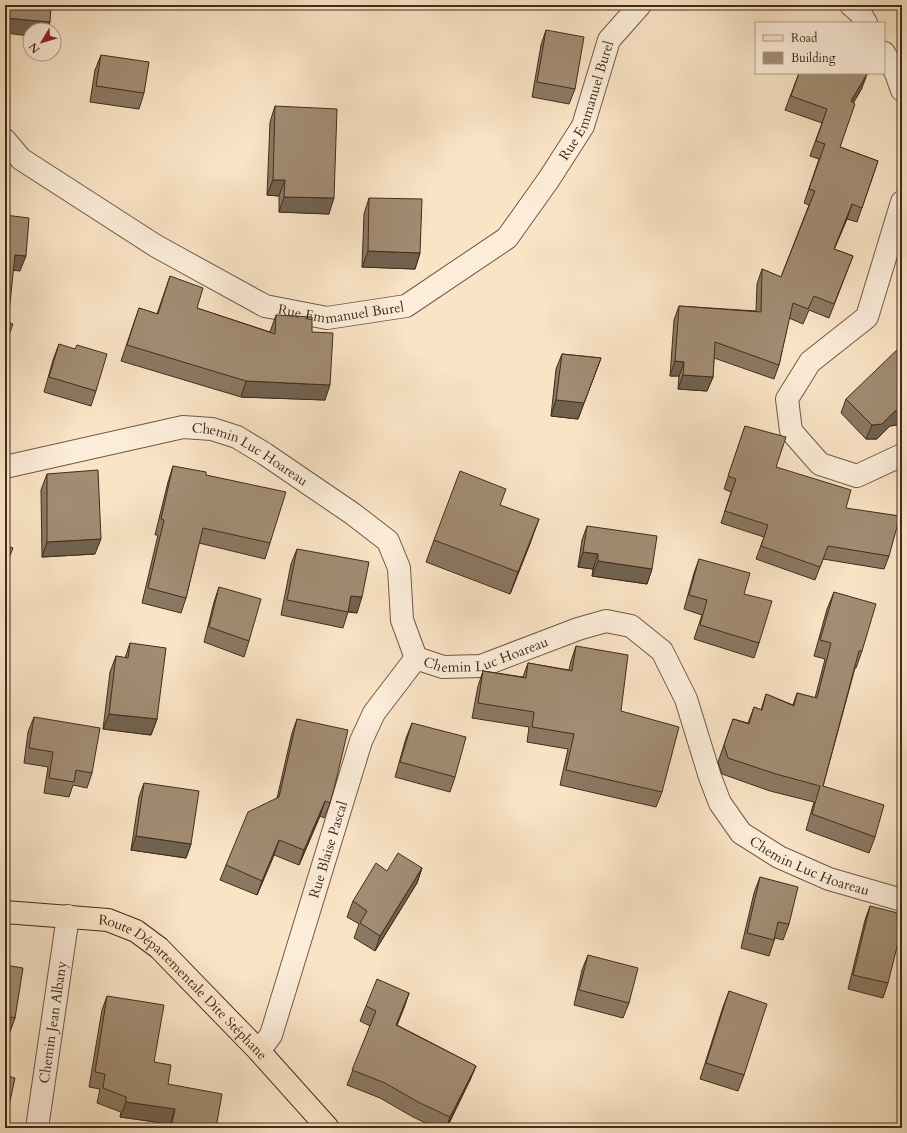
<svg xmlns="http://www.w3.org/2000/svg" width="907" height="1133" viewBox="0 0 907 1133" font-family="Cardo,serif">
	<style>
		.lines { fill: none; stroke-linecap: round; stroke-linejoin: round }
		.minor-casing { stroke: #705a45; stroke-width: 24 }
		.major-casing { stroke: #422c1a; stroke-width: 24 }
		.minor { stroke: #fcedda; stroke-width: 22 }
		.major { stroke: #fae4c6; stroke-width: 22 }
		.wall { fill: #8b7863; stroke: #422c1a }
		.shaded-wall { fill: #716250; stroke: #422c1a }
		.building { fill: #a28c73; stroke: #422c1a }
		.labels { text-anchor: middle; stroke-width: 3.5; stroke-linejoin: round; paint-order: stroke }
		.street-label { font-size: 14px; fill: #422c1a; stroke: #fcedda }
	</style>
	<rect width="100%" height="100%" fill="#fae4c6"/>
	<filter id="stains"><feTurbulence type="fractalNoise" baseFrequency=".005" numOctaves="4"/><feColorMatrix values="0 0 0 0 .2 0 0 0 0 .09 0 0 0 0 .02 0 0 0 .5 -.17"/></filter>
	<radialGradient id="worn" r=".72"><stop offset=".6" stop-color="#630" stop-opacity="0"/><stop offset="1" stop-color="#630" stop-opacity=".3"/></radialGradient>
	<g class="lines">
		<g class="minor-casing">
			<g id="minor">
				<path d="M851,5L860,13L866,23"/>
				<path d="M884,53L896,73L902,90"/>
				<path id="s1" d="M5,140L21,159L156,246L265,306L327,318L406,306L507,238L549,179L583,126L609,40L640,5"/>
				<path d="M902,202L867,317L810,362L787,399L791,431L820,464L857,476L902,455"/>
				<path id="s2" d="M5,467L183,427L212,429L237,437L265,454L353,514L388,541L399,568L402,620L416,658"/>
				<path id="s3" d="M416,658L443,667L481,666L578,629L606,621L631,626L662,651L686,699L710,777L720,803L741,833L779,857L829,879L902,900"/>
				<path id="s4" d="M259,1051L271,1035L361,741L374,713L416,658"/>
				<path id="s5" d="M37,1128L68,916"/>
			</g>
		</g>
		<g class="major-casing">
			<g id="major">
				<path id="s6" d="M5,912L108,920L136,931L159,948L259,1051L328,1128"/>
			</g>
		</g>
		<use href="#minor" class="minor"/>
		<use href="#major" class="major"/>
	</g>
	<path class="wall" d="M889,5H902V12Z
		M546,30L575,89L569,104L532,97L541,45Z
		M101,55L144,93L139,109L90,102L95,70Z
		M799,73L862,88L853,103L840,147L878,161L857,222L847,219L834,249L853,256L829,318L809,310L803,324L789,318L779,365L774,379L714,358L713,377L707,391L678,389L679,376H670L674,320L679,306L756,311L757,284L762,269L781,277L809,205L804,203L819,159L810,156L822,123L785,110Z
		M275,106L329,214L279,212V196L267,195L270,122Z
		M369,198L420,253L415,269L362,267L364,214Z
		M170,276L197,308L270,332L276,315L312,332L325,400L241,397L121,361L139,308L157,314Z
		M59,344L96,391L91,406L44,392L53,360Z
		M562,354L601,358L578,419L551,416L556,369Z
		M846,399L897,425L890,426L877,439H866L841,413Z
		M745,426L776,467L846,508L889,556L884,569L823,559L815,580L756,559L764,537L721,523L731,492L724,489Z
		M173,466L206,475L270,543L265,559L199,543L186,598L181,613L142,603L158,535H155L168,482Z
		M47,474L95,554L42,557L41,490Z
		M587,526L652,569L647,584L592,576L593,569L578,567L582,540Z
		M434,540L531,541L510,594L426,562Z
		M297,549L357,613L348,612L343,628L281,615L291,564Z
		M699,559L744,594L759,643L754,658L694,639L702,615L684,609L694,573Z
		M219,587L249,641L244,657L204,642L214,602Z
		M834,592L862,651L856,668H855L823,786L875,837L869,853L806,830L814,802L770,791L722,774L718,762L733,719L748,723L754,707L761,710L766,694L793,705L797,693L815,698L825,659L814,656L827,609Z
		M130,643L157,719L151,735L103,729L110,672L116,656L125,658Z
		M576,646L621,711L662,792L656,807L560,785L568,749L527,742L529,727L472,718L478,686L483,671L523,677L528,663L569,670L571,661Z
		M34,717L92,773L87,788L73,785L69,797L44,793L48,767L24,763L28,732Z
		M297,719L330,803L324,818L320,816L299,865L274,855L257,895L220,880L226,865L277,798L292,733Z
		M412,723L455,777L450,792L395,777L406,738Z
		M144,783L191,844L186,858L131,850L139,797Z
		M422,868L417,883L375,951L354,938L359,924L347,917L353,901L387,871Z
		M760,877L789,924L783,940L775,938L769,956L741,948L754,893Z
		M870,906L888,983L883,998L848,989L865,920Z
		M588,955L629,1003L623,1018L574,1005L582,970Z
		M5,965L15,1018L10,1032L5,1031Z
		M729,991L744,1075L738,1091L700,1079L723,1007Z
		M409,993L397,1025L476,1066L470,1080L447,1128H436L413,1117L380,1098L347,1085L370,1026L360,1021L366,1006Z
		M107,996L154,1062L168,1084L216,1128H169L170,1124L120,1117L121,1112L97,1103L100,1089L89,1087L102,1010Z"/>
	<path class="shaded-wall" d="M5,18L50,22L47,30H30V36L5,33Z
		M867,74L862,88L846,116L851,101Z
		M273,180H285L279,196L267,195Z
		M284,197L334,198L329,214L279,212Z
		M852,204L847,219L828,264Z
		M368,251L420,253L415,269L362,267Z
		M15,255L26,256L20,271L9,270Z
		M601,358L578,419L551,416L556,400Z
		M675,361L684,362L679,376H670Z
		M683,375L713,377L707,391L678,389Z
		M246,381L330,385L325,400L241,397Z
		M895,411H902V421L897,425L890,426L877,439H866L872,425Z
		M539,519L531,541L510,594L518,572Z
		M101,539L95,554L42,557L47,542Z
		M583,552L598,554L593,569L578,567Z
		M598,561L652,569L647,584L592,576Z
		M351,596L362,597L357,613L346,611Z
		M109,714L157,719L151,735L103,729Z
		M325,801L320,816L299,865L304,850Z
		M136,836L191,844L186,858L131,850Z
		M279,840L274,855L257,895L262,881Z
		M422,868L417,883L375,951L380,936Z
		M409,993L404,1008L391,1040L396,1025Z
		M476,1066L470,1080L446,1128L450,1117Z
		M126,1102L175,1109L170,1124L120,1117Z"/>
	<path class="building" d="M5,5H51L50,22L5,18Z
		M546,30L584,37L575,89L537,82Z
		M101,55L149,62L144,93L96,86Z
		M799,73H864L867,74L851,101L855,104L840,147L878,161L862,208L852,204L834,249L853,256L834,304L814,296L808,309L793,303L779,365L715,342L713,377L683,375L684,362L675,361L679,306L761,312L762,269L781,277L815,191L809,189L825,144L816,141L827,109L791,96Z
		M275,106L337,109L334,198L284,197L285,180H273Z
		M369,198L422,199L420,253L368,251Z
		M5,215L29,218L26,256L15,255L8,322L13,324L5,346Z
		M170,276L203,288L197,308L275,334L276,315L312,317V332L333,333L330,385L246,381L127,345L139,308L158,314Z
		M59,344L75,349L77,345L107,354L96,391L49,377Z
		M902,345V411H895L882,424L872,425L846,399Z
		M562,354L601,358L584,403L556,400Z
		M745,426L786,437L776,467L851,490L846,508L900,516L889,556L828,546L820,567L761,546L768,525L725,511L736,479L728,476Z
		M173,466L206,472V475L286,492L270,543L203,528L186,598L148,588L164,520L161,519Z
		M98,470L101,539L47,542V474Z
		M460,471L506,489L500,505L539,519L518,572L434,540Z
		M587,526L657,536L652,569L598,561V554L583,552Z
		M5,545L13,548L5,568Z
		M297,549L369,562L362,597L351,596L348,612L287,600Z
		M699,559L750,573L744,594L772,601L759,643L700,625L707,600L689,595Z
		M219,587L261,599L249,641L209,627Z
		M834,592L876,604L862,651H859L823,786L884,805L875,837L812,814L820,786L776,774L728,758L724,745L733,719L749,724L754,707L762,710L766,694L794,706L797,693L817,698L831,643L820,640Z
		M130,643L166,648L157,719L109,714L116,656L128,658Z
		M576,646L628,655L621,711L679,727L662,792L566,770L574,734L532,727L534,712L478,703L483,671L526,678L528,663L572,671Z
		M34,717L100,728L92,773L76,770L74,782L49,778L53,752L29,748Z
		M297,719L348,730L335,785L330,803L325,801L304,850L279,840L262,881L226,865L248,812L279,797Z
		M412,723L466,737L455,777L400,762Z
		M144,783L199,791L191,844L136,836Z
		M398,853L422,868L380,936L360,923L367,911L353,901L376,863L387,871Z
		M760,877L798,887L789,924L778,922L774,940L747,933Z
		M870,906L902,914V927L888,983L853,975Z
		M588,955L638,968L629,1003L579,990Z
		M5,965L23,968L15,1018L5,1016Z
		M377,979L409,993L396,1025L476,1066L450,1117L418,1102L385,1083L352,1070L376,1011L366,1006Z
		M729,991L767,1004L744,1075L706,1063Z
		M107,996L164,1005L154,1062L171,1065L168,1084L222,1094L216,1128H171L175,1109L126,1102V1097L103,1088L105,1074L95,1072Z
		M5,1075L15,1078L5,1124Z"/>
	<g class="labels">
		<g class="street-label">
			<text dy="5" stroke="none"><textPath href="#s1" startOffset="735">Rue Emmanuel Burel</textPath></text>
			<text dy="5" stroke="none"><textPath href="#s1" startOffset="387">Rue Emmanuel Burel</textPath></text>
			<text dy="5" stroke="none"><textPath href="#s2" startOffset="256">Chemin Luc Hoareau</textPath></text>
			<text dy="5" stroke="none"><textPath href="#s3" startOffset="73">Chemin Luc Hoareau</textPath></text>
			<text dy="5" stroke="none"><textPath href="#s4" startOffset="214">Rue Blaise Pascal</textPath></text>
			<text dy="5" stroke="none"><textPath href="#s3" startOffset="541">Chemin Luc Hoareau</textPath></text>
			<text dy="5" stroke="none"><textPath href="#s6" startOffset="204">Route Départementale Dite Stéphane</textPath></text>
			<text dy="5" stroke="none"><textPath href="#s5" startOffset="107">Chemin Jean Albany</textPath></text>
		</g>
	</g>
	<rect width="907" height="1133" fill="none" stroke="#fae4c6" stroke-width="20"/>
	<rect x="6" y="6" width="895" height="1121" fill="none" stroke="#422c1a" stroke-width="2"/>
	<rect x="10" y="10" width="887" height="1113" fill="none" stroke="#422c1a"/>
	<rect x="755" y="22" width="130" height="52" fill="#fcedda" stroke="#b2a08d"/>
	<rect x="763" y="35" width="20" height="6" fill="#fae4c6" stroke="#b2a08d"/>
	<text x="791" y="42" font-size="12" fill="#422c1a">Road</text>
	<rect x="763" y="52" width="20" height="12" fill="#a28c73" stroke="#b2a08d"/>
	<text x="791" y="62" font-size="12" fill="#422c1a">Building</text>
	<g transform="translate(42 42) rotate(232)"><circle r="19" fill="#fcedda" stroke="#b2a08d"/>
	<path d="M0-3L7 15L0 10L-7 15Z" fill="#8f2418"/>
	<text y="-6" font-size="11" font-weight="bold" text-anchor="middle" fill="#422c1a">N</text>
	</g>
	<rect width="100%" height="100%" filter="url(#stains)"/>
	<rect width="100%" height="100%" fill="url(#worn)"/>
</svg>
